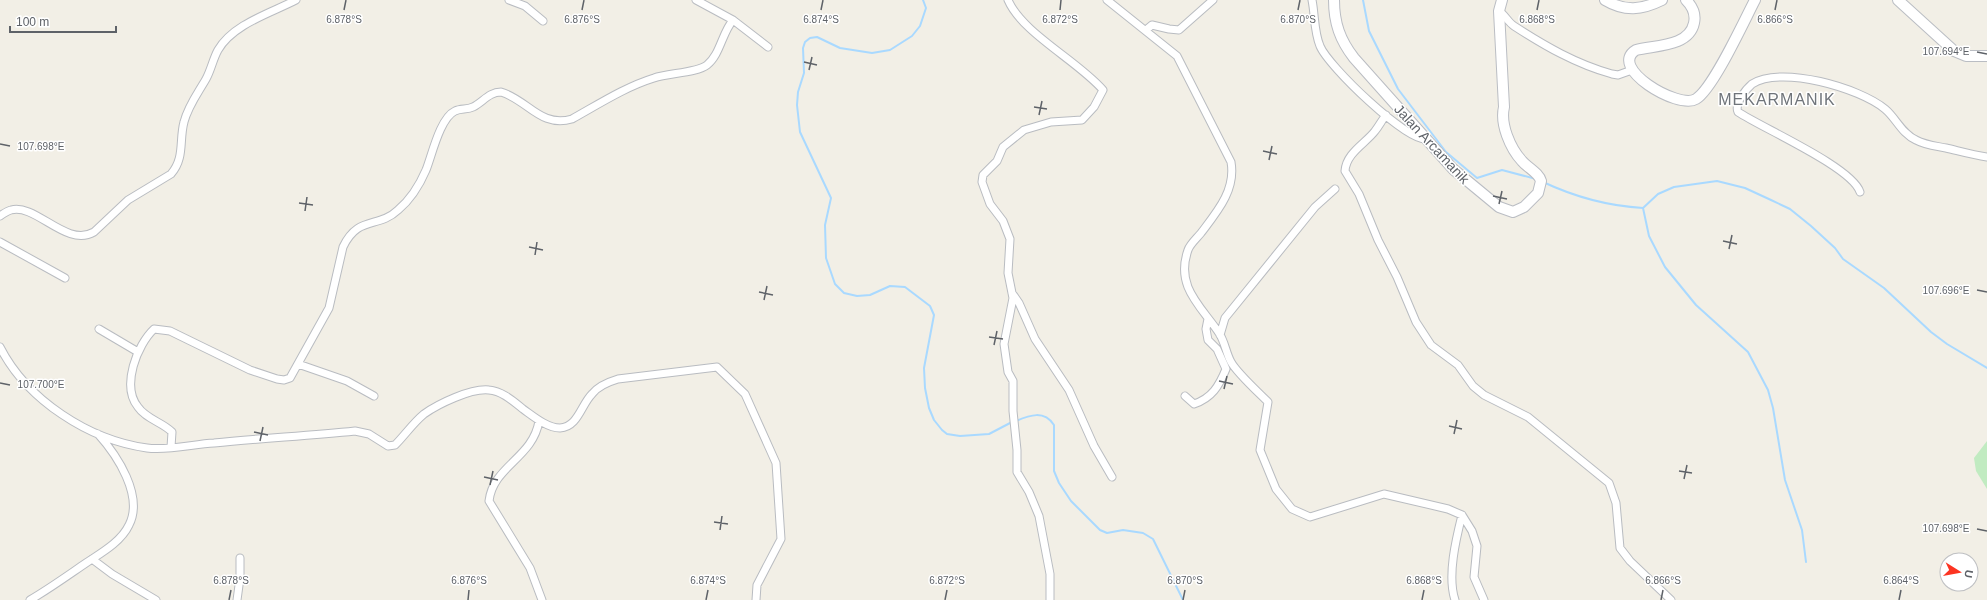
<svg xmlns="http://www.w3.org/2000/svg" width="1987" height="600" viewBox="0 0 1987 600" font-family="Arial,sans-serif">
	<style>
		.green { fill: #c1ebc1 }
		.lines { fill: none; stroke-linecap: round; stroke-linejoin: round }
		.stream { stroke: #a9d9ff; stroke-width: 2 }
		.street-casing { stroke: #b9bcc1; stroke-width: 9 }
		.secondary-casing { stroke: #babdc3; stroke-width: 12 }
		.street { stroke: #fff; stroke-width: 7 }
		.secondary { stroke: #fff; stroke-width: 10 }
		.ticks { fill: none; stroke: #5e6268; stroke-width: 1.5 }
		.labels { text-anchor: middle; stroke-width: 3; stroke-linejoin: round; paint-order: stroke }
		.street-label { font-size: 14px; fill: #5e6268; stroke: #fff }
		.quarter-label { font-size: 16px; letter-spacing: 1px; fill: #6f747a; stroke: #fff }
		.ticks-label { font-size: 10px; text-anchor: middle; fill: #5e6268; stroke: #fff; stroke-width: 3; stroke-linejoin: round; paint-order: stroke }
	</style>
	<rect width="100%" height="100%" fill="#f2efe6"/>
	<path class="green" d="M1987,441V489L1976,471L1974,458Z"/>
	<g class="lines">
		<path class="stream" d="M923,0L926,8L920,26L912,36L890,50L872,53L840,48L817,37L810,38L805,42L803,48L804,73L798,92L797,105L800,132L831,198L825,225L826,258L835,284L844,293L857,296L870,295L890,286L905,287L930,306L934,315L924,368L925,388L929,408L934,420L942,430L947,434L960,436L989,434L1012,422
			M1363,0L1369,31L1398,89L1446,152L1477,178L1502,170L1536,179
			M1543,182C1575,197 1608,206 1643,208L1658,194L1674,187L1717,181L1745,188L1771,200L1790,209L1811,226L1835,248L1843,259L1884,288L1931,332L1947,344L1987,368
			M1643,208L1649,236L1665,267L1696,305L1748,352L1768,390L1773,408L1785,480L1802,530L1806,562
			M1016,421C1030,415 1044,410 1054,425V471L1059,483L1071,501L1100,530L1107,533L1123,530L1143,533L1153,539L1183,600"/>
		<g class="street-casing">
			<path id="street" d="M509,0L525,6L543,21
				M1008,0C1022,33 1078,61 1103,90L1094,107L1082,120L1051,122L1024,130L1003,147L997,161L983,175L982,182L990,204L1003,221L1010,239L1008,273L1013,298L1004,344L1008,372L1013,381V411L1017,450V472L1029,492L1039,516L1050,574V600
				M1107,0L1177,56L1231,162C1236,190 1217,212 1201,233C1197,238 1190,244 1188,250C1175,287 1201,306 1219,333C1225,342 1226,353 1231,362C1237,373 1258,392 1268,402L1260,450L1276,489L1292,509L1310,517L1384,494L1448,509L1462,515L1472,531L1477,546L1474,577L1484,600
				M1312,0C1315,15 1314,32 1320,46C1328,66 1407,142 1427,139
				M1499,11C1505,15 1508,22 1514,26C1545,46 1576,64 1612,74L1618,75L1632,70
				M733,20L768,47
				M1146,30L1152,25L1169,29L1179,30L1213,0
				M1386,115C1382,120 1379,126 1375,131C1366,143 1346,153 1345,171L1359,194L1378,240L1397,277L1416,322L1431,345L1458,365L1473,386L1484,395L1528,417L1609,483L1616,503L1620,548L1630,561L1671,600
				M1860,192C1852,167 1762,128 1738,112C1734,104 1746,89 1752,84C1781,65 1860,88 1885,109C1896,118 1902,134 1916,140C1925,145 1936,146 1946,148C1959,151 1973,155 1987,157
				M0,216C3,214 7,211 11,210C36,203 66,248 94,232L128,200L171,174C185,158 179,140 184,122C188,106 198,93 206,79C211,70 213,59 218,50C233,24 271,13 296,0
				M0,242L65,278
				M1012,293L1019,303L1035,339L1069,390L1094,446L1112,477
				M99,329L138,352
				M1220,335L1225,318L1315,207L1335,189
				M0,347C27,400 89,440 147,448C167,451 194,444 214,443C261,438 308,436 355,431L369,434L388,446L395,445C405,435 413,423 424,414C438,404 471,388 489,390C502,391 513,401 523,409C533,416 547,428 560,428C578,427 581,405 592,394C598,386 608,382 618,379L717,367L745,394L776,463L781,539L757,585L756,600
				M298,364L347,381L374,396
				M1185,396L1194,404C1212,398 1219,386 1226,369L1217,349L1208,340L1206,329L1208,319
				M539,421C533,458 493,466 489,501L530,568L542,600
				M171,447L172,432C162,422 146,419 138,407C121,386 137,345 154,329L170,331L250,370L277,379L284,380L290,378L329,308L343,247C358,215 378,229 398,210C410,200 420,184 426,170C432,155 440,118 455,111C461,108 467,110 473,107C483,102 489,92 501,92C528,100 540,128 572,119C599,104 625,87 654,78C668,73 697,73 707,65C720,55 722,33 733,20L696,0
				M92,559L112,574L156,600
				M30,600C49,589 67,576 86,563C101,553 121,542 129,525C144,496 117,455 98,434
				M237,600L240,578V558
				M1455,600C1447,576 1456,539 1462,515"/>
		</g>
		<g class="secondary-casing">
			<path id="secondary" d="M1334,0C1334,23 1340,40 1354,58L1453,169L1499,207L1513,212L1524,207L1538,193L1541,181C1539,173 1528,168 1522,161C1510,148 1500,124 1504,107L1499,11L1502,0
				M1605,0C1625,12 1642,10 1662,0
				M1686,0C1692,6 1696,14 1694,23C1689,47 1655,45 1636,50C1607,67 1678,110 1696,99C1713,89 1744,21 1755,0
				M1898,0L1954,51L1966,56H1987"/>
		</g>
		<use href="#street" class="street"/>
		<use href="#secondary" class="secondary"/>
	</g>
	<path class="ticks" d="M344,10L346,0M582,10L584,0M821,10L823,0M1060,10L1061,0M1298,10L1300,0M1537,10L1539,0M1775,10L1777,0M1977,52L1987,54M804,62L817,65M809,70L812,57M1034,107L1047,109M1039,115L1042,101M0,144L10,146M1263,151L1277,154M1269,160L1272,146M1493,196L1507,199M299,203L313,205M1499,204L1502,191M305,211L307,197M1723,241L1737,244M529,247L543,250M1729,249L1732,235M535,255L537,242M1977,290L1987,292M759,292L773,295M764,300L767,286M989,337L1003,339M994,345L997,331M1219,381L1233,384M0,383L10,385M1224,389L1227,376M1449,426L1462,429M254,432L268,435M1454,434L1457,420M260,441L263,427M1679,471L1692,473M484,477L498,480M1684,479L1687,465M490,485L493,471M714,522L728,524M1977,529L1987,531M720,530L722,516M229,600L231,590M468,600L469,590M706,600L708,590M945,600L947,590M1183,600L1185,590M1422,600L1424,590M1661,600L1663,590M1899,600L1901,590"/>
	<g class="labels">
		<g class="street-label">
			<text transform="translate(1432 144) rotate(47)" y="5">Jalan Arcamanik</text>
		</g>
		<g class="quarter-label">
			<text x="1777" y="105">MEKARMANIK</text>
		</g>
	</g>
	<g class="ticks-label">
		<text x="344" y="23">6.878°S</text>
		<text x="582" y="23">6.876°S</text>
		<text x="821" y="23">6.874°S</text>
		<text x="1060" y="23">6.872°S</text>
		<text x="1298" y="23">6.870°S</text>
		<text x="1537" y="23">6.868°S</text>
		<text x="1775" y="23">6.866°S</text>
		<text x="1946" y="55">107.694°E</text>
		<text x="41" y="150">107.698°E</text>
		<text x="1946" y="294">107.696°E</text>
		<text x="41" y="388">107.700°E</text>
		<text x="1946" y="532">107.698°E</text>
		<text x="231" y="584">6.878°S</text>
		<text x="469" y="584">6.876°S</text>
		<text x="708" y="584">6.874°S</text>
		<text x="947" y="584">6.872°S</text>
		<text x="1185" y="584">6.870°S</text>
		<text x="1424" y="584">6.868°S</text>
		<text x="1663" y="584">6.866°S</text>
		<text x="1901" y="584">6.864°S</text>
	</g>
	<g transform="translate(1959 572) rotate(101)"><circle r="19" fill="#ffffff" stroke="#bfc0c3"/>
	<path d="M0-3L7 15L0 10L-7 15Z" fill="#fc3422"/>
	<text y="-6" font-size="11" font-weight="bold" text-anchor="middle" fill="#5e6268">U</text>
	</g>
	<path d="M10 26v6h106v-6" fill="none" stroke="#5e6268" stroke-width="2"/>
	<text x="16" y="26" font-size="12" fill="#5e6268" stroke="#ffffff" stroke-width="3" paint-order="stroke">100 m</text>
</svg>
